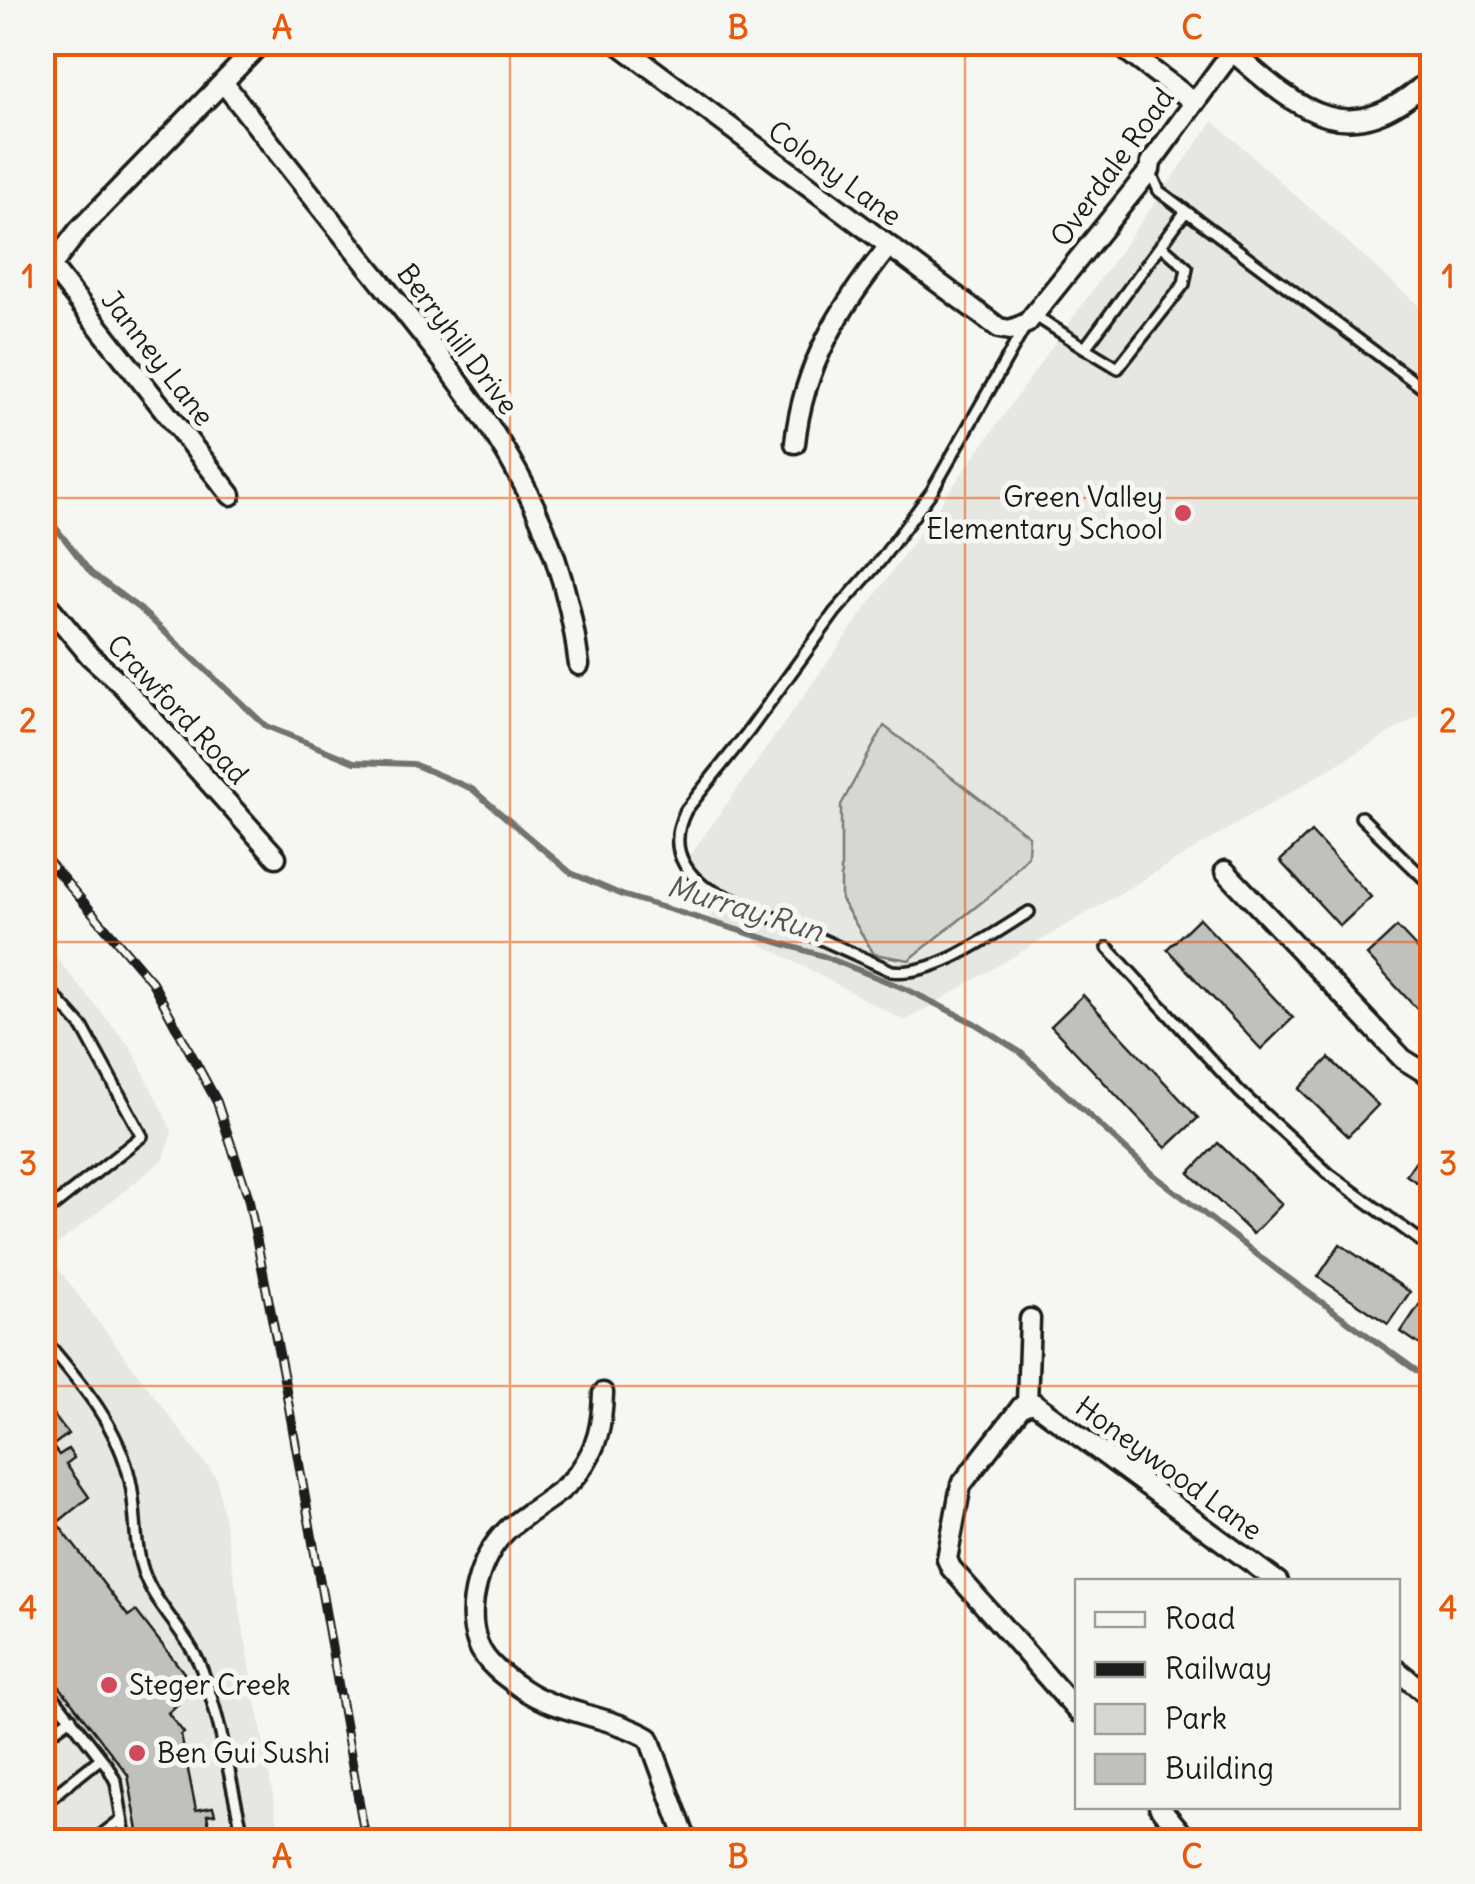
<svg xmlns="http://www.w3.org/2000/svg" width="1475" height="1884" viewBox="0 0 1475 1884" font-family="Delius,sans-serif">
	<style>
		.built { fill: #e6e6e2 }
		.green { fill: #d6d6d2; stroke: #797977; stroke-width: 2.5 }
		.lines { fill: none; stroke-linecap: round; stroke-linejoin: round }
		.stream { stroke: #727271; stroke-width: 6 }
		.building { fill: #c0c0bd; stroke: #1c1c1c; stroke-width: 2.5 }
		.service-casing { stroke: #1c1c1c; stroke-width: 16 }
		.minor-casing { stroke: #1c1c1c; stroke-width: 25 }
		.service { stroke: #f6f6f2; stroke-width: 9 }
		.minor { stroke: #f6f6f2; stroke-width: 18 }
		.rail-casing { stroke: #1c1c1c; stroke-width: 10 }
		.rail { stroke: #f6f6f2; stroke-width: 6; stroke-dasharray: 19; stroke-linecap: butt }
		.grid { fill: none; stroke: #e8590c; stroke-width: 2.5; stroke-opacity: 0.55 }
		.poi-dot { fill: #d1495b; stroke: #f6f6f2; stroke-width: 4 }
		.labels { text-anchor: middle; stroke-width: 10; stroke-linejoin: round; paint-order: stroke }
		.street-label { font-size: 28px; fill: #1c1c1c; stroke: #f6f6f2 }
		.poi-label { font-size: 28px; fill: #1c1c1c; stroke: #f6f6f2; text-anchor: start }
		.water-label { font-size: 30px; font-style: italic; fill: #565654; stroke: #f6f6f2 }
		.neatline { fill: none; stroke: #e8590c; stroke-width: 4 }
		.grid-label { font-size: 32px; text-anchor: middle; font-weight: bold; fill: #e8590c }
	</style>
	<rect width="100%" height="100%" fill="#f6f6f2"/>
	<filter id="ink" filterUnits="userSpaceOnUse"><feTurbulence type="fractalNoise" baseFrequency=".01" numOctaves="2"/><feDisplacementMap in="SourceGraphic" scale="20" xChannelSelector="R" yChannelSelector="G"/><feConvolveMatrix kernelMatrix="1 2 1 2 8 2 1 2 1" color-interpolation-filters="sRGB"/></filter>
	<g filter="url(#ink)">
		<path class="built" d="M1213,121L1432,318V708L905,1021L664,892Z
			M42,941L132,1049L172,1131L164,1159L43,1256Z
			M54,1263L217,1479L281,1841L43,1842L42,1272Z"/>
		<path class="green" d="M884,726L1029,836L1028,856L997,890L909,960L874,954L841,900V805Z"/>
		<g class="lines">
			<path class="stream" d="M42,510L91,573L140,609L266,726L354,762L413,764L472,789L571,873L622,895L823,956L906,989L974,1023L1020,1052L1154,1175L1277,1270L1432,1382"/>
		</g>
		<path class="building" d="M1311,832L1371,897L1340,926L1280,861Z
			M1199,918L1293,1018L1261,1049L1167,949Z
			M1397,927L1432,964V1015L1427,1020L1367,955Z
			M1083,995L1198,1118L1166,1148L1051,1026Z
			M1329,1058L1378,1105L1348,1136L1299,1089Z
			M1218,1143L1282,1204L1253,1234L1189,1173Z
			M1428,1143L1432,1146V1193L1406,1175Z
			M1340,1244L1410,1292L1388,1324L1318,1277Z
			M1423,1299L1432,1306V1353L1401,1332Z
			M42,1400L68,1434L52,1446L59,1455L68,1449L74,1458L66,1464L89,1497L57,1523L128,1616L136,1611L184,1673L178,1679L185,1688L175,1697L179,1703L168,1713L184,1733L181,1735L196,1810L213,1807L215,1814L207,1815L212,1842H140L128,1775L42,1664Z"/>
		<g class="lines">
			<g class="service-casing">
				<path id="service" d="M1151,173L1159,191L1432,395
					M1034,315L1085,348L1186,211
					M1026,325L932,491L880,561L835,612L748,732L686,810C670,841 678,866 705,887L892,971C935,977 993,934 1029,912
					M1085,348L1118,368L1184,284L1187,268L1161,245
					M1361,817L1432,886
					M1108,948L1240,1092L1329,1174L1432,1249
					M42,982L83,1028L142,1136L42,1215
					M42,1337C78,1380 118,1424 130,1480C137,1510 133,1541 143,1571C156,1608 188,1633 202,1670C223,1725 230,1785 245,1842
					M42,1682L108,1767L116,1782L126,1842
					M42,1739L71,1718
					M42,1805L101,1758
					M92,1842L122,1819"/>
			</g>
			<g class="minor-casing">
				<path id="minor" d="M616,42L999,328L1010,330L1027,323L1150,170L1151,162L1239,42
					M1115,42L1194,102
					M1232,51C1302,113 1350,155 1432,77
					M223,82C274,149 326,214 379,280C478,403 560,503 579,665
					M46,260L231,495
					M42,278L79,230L262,42
					M795,443C803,365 841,306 889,246
					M42,598L90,656L120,683L276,857
					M1225,871L1403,1059L1432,1077
					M603,1393C602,1425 598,1446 579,1472C561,1496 529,1509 507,1530C480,1556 464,1608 478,1644C485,1663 505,1677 521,1688C558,1714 609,1715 649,1738L687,1842
					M1027,1403L1030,1319
					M1398,1671L1432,1699
					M1078,1712L951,1568L947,1559L961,1485L1022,1406L1034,1403L1278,1582
					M1159,1806L1189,1842"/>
			</g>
			<use href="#service" class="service"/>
			<use href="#minor" class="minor"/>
			<g class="rail-casing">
				<path id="rail" d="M42,854L152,982L217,1102L248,1196L284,1379L366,1842"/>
			</g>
			<use href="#rail" class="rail"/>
		</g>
	</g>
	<path class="grid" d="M510,42V1842M965,42V1842M42,498H1432M42,942H1432M42,1386H1432"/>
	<g class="poi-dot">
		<circle cx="1183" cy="513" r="10"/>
		<circle cx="109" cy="1685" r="10"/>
		<circle cx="137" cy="1753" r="10"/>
	</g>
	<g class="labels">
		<g class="street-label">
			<text transform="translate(1112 167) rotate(-54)" y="10">Overdale Road</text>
			<text transform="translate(835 173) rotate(36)" y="10">Colony Lane</text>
			<text transform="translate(458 339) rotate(53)" y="10">Berryhill Drive</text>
			<text transform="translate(158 358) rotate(52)" y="10">Janney Lane</text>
			<text transform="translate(178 709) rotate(47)" y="10">Crawford Road</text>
			<text transform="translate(1169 1468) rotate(36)" y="10">Honeywood Lane</text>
		</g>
		<g class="poi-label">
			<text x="1163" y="507" text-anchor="end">Green Valley<tspan x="1163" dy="32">Elementary School</tspan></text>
			<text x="129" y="1695">Steger Creek</text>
			<text x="157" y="1763">Ben Gui Sushi</text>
		</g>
		<g class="water-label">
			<text transform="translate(745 909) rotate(17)" y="10">Murray Run</text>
		</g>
	</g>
	<rect width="1475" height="1884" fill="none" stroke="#f6f6f2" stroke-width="110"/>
	<rect x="1075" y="1579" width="325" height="230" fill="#f6f6f2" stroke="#9f9f9c" stroke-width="2.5"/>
	<rect x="1095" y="1612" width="50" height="15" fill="#f6f6f2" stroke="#9f9f9c" stroke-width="2.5"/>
	<text x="1165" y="1629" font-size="30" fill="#1c1c1c">Road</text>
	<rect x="1095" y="1662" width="50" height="15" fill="#1c1c1c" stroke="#9f9f9c" stroke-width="2.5"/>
	<text x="1165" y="1679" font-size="30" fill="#1c1c1c">Railway</text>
	<rect x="1095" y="1704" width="50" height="30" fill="#d6d6d2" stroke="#9f9f9c" stroke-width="2.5"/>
	<text x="1165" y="1729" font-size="30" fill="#1c1c1c">Park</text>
	<rect x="1095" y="1754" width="50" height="30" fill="#c0c0bd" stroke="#9f9f9c" stroke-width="2.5"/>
	<text x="1165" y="1779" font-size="30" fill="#1c1c1c">Building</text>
	<rect x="55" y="55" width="1365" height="1774" class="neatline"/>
	<g class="grid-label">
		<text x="282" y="39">A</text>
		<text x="738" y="39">B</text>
		<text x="1192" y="39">C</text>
		<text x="28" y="288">1</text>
		<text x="1448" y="288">1</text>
		<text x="28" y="732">2</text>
		<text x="1448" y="732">2</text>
		<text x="28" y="1175">3</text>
		<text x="1448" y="1175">3</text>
		<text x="28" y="1619">4</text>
		<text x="1448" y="1619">4</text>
		<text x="282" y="1868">A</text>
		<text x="738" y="1868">B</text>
		<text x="1192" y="1868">C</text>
	</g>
</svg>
